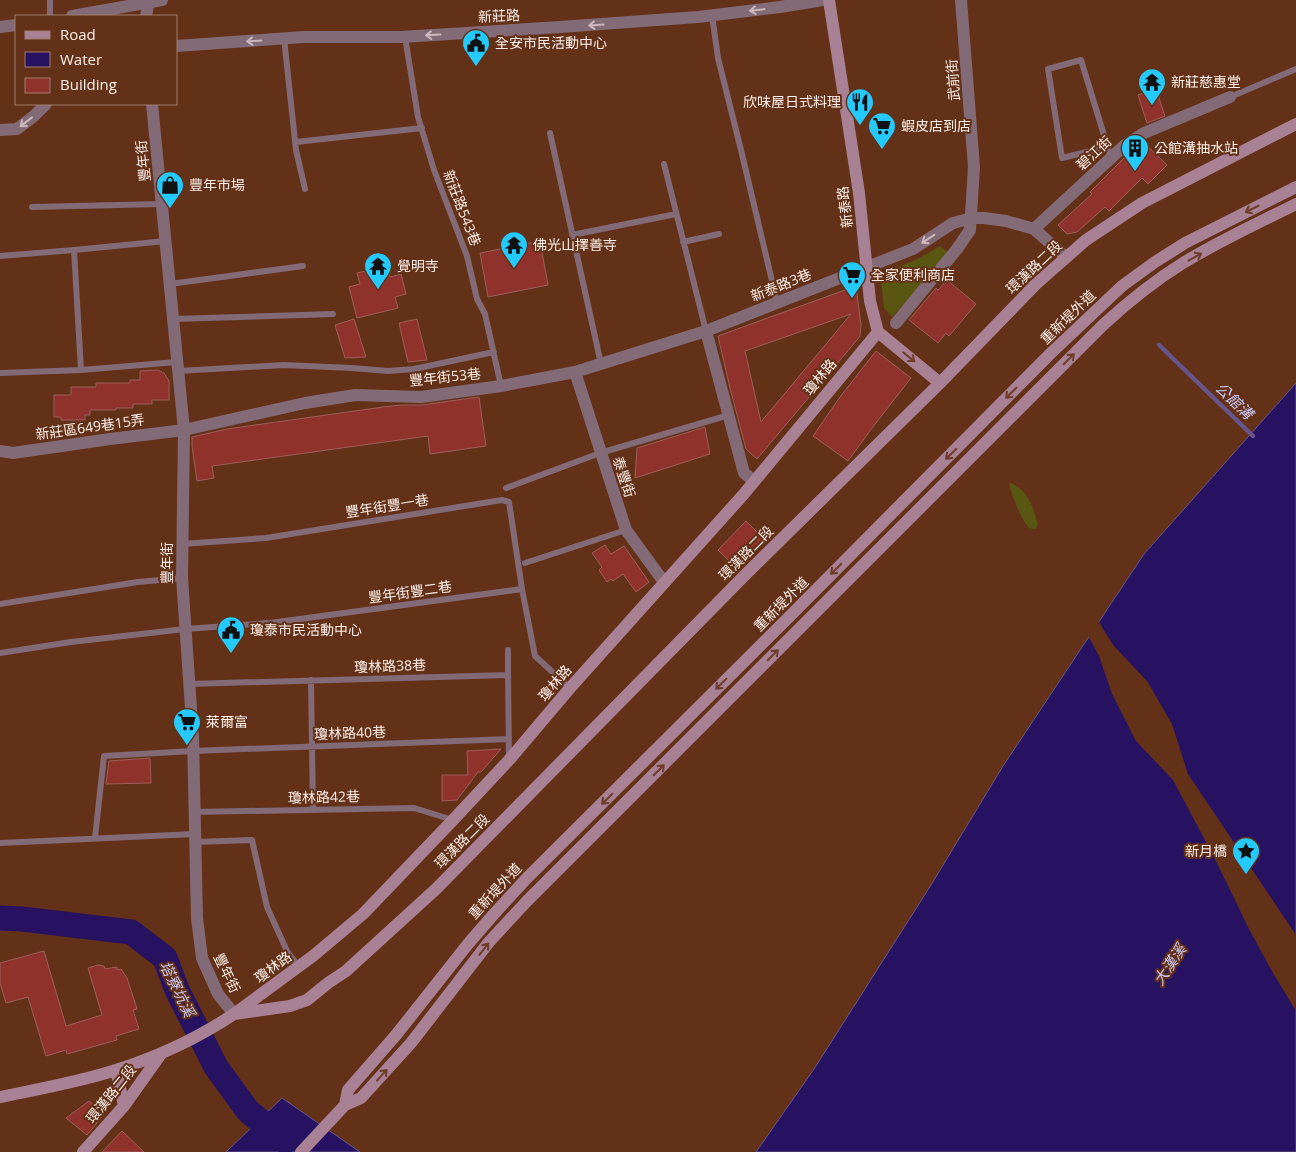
<svg xmlns="http://www.w3.org/2000/svg" width="1296" height="1152" viewBox="0 0 1296 1152" font-family="'Open Sans','Noto Sans TC',sans-serif">
	<style>
		.green { fill: #595611 }
		.water { fill: #271261; stroke: #67548a }
		.pier { fill: #633117 }
		.lines { fill: none; stroke-linecap: round; stroke-linejoin: round }
		.stream { stroke: #67548a; stroke-width: 4.5 }
		.river { stroke: #271261; stroke-width: 25 }
		.building { fill: #90322c; stroke: #9c5f59; fill-rule: evenodd }
		.lane { stroke: #836a77; stroke-width: 6 }
		.street { stroke: #836a77; stroke-width: 12 }
		.secondary { stroke: #a88195; stroke-width: 12 }
		.oneway { stroke: #cbb9bb }
		.oneway2 { stroke: #6d3d2a }
		.labels { text-anchor: middle; stroke-width: 4; stroke-linejoin: round; paint-order: stroke }
		.street-label { font-size: 14px; fill: #fbeee8; stroke: #633117 }
		.poi-label { font-size: 14px; fill: #fbeee8; stroke: #633117; text-anchor: start }
		.water-label { font-size: 15px; font-style: italic; fill: #cac8f6; stroke: #633117 }
	</style>
	<rect width="100%" height="100%" fill="#633117"/>
	<path class="green" d="M940,246L949,253L892,317L884,308L881,279L883,273L918,259Z
		M1011,483C1028,490 1033,507 1038,524L1035,529L1029,528C1019,515 1014,500 1009,484Z"/>
	<path class="water" d="M1296,383V1152H756L814,1069L931,885L1003,766L1144,554Z
		M282,1098L360,1152H226Z"/>
	<path class="pier" d="M1097,619L1113,645L1147,681L1172,724L1188,774L1296,935V1011L1273,973L1249,929L1215,859L1173,780L1136,741L1112,694L1099,656L1087,634Z"/>
	<g class="lines">
		<path class="stream" d="M1159,345L1253,436"/>
		<path class="river" d="M0,918L22,919L131,932L165,958L177,990L216,1067L248,1111L285,1141"/>
	</g>
	<path class="building" d="M1156,89L1165,116L1147,123L1138,95Z
		M1144,143L1167,165L1148,184L1142,178L1109,211L1105,207L1077,232L1067,234L1058,225L1092,194L1090,192L1131,151Z
		M540,241L548,285L488,297L480,253Z
		M387,266L390,277L401,274L406,294L395,297L398,308L357,318L349,287L360,284L357,273Z
		M947,280L976,304L949,336L946,333L938,343L909,320L936,288L938,290Z
		M856,286L861,325L860,336L857,340L757,459L746,449L730,388L718,336ZM851,314L761,422L745,351Z
		M354,319L366,357L345,358L335,325Z
		M417,319L427,360L408,362L399,323Z
		M876,351L911,378L872,428L848,461L813,436L840,397Z
		M158,370L164,373L169,381V400H152V404H133V408H116V410H90V415H85V420H61V417H54V395H71V387H96V383H130V380H140V371Z
		M479,397L486,446L430,454L428,436L212,466L214,478L197,481L192,446V437L227,429L383,407L401,405H422Z
		M705,427L710,454L635,478L637,448Z
		M746,521L765,540L737,569L718,550Z
		M605,545L611,554L624,546L649,582L636,592L623,574L613,581L611,579L607,582L599,570L602,567L592,553Z
		M501,749L481,772H478L457,800L442,801V775H468L467,751Z
		M150,758L151,783L106,784L109,761Z
		M44,951L66,1026L102,1015L88,968L98,965L104,966L105,969L117,967V970L121,969L127,978L137,1009L133,1010L139,1029L116,1036L117,1040L67,1054L66,1050L46,1056L28,997L6,1003L0,983V963Z
		M89,1101L105,1113L87,1135L66,1118Z
		M122,1131L144,1152H102Z"/>
	<g class="lines">
		<path class="lane" d="M50,0V16
			M712,15L718,58L741,150L777,302
			M405,37L418,117L434,170L467,256L477,299L485,314L501,386
			M284,38L296,150L305,189
			M1230,97L1296,69
			M550,133L601,364
			M296,142L422,128
			M1107,147L1062,158L1048,69L1081,60L1111,158
			M664,164L706,331
			M32,207L162,204
			M572,235L676,214
			M683,242L719,234
			M74,250L81,370
			M0,256L74,250L166,241
			M170,284L303,266
			M173,319L333,314
			M178,371L284,365L352,368L388,371L414,369L494,352
			M0,373L81,370L177,362
			M506,488L600,453L729,415
			M182,544L266,538L502,500L509,502L522,589
			M525,563L626,530
			M0,604L138,582L182,578
			M508,650V675
			M0,653L71,642L185,629L270,623L522,589L535,656L570,688
			M311,680L313,810
			M188,684L508,675L509,758
			M194,812L414,808L453,820
			M95,838L104,756L193,751L509,739
			M195,842L252,840L267,907L287,951L298,966
			M0,843L195,834"/>
		<path class="street" d="M72,16L162,0
			M146,16L149,0
			M0,27L16,25
			M176,46L304,37H401L560,27L698,17L780,7L823,0
			M152,104L184,430L182,578L193,737L197,918L202,958L218,994L234,1014
			M0,130L17,129L34,116L46,104
			M1034,229L1125,145L1144,133L1230,97
			M896,323L957,249L970,230L974,167L961,0
			M706,331L744,473L754,481
			M575,372L626,530L664,582
			M0,451L13,453L110,439L184,430L305,403L355,395L421,397L501,386L575,372L706,331L913,249L953,223L972,218H984L1006,221L1034,229L1066,257"/>
		<path class="secondary" d="M829,0L859,193L870,301L878,332L940,383
			M234,1014L290,1006L307,1000L328,983L346,971L436,889L748,572L940,383L1036,284L1086,240L1142,203L1296,124
			M116,1070L124,1106
			M0,1097C39,1089 79,1082 116,1070C157,1057 198,1038 234,1014L313,956L363,914L453,820L509,760L570,688L743,495L878,332
			M345,1105L348,1090L396,1035L468,944L493,915L526,879L790,616L1051,353L1122,286L1155,262L1185,243L1296,187
			M83,1152L124,1106L161,1054
			M301,1152L345,1105L361,1098L411,1043L489,942L527,901L1103,325C1128,302 1154,281 1183,263C1219,241 1258,223 1296,204"/>
	</g>
	<defs><path id="oneway-shaft" d="M-6 0H5M1.5-3L5.5 0L1.5 3" fill="none" stroke-width="1.6" stroke-linecap="round" stroke-linejoin="round" transform="scale(1.25)"/></defs>
	<g class="oneway">
		<use href="#oneway-shaft" transform="translate(757 10) rotate(173)"/>
		<use href="#oneway-shaft" transform="translate(596 25) rotate(176)"/>
		<use href="#oneway-shaft" transform="translate(433 35) rotate(177)"/>
		<use href="#oneway-shaft" transform="translate(254 41) rotate(176)"/>
		<use href="#oneway-shaft" transform="translate(26 122) rotate(142)"/>
		<use href="#oneway-shaft" transform="translate(928 239) rotate(147)"/>
	</g>
	<g class="oneway2">
		<use href="#oneway-shaft" transform="translate(1252 209) rotate(154)"/>
		<use href="#oneway-shaft" transform="translate(1195 257) rotate(-29)"/>
		<use href="#oneway-shaft" transform="translate(909 357) rotate(39)"/>
		<use href="#oneway-shaft" transform="translate(1069 359) rotate(-45)"/>
		<use href="#oneway-shaft" transform="translate(1011 393) rotate(135)"/>
		<use href="#oneway-shaft" transform="translate(951 454) rotate(135)"/>
		<use href="#oneway-shaft" transform="translate(836 569) rotate(135)"/>
		<use href="#oneway-shaft" transform="translate(773 655) rotate(-45)"/>
		<use href="#oneway-shaft" transform="translate(721 684) rotate(135)"/>
		<use href="#oneway-shaft" transform="translate(659 770) rotate(-45)"/>
		<use href="#oneway-shaft" transform="translate(607 799) rotate(135)"/>
		<use href="#oneway-shaft" transform="translate(484 949) rotate(-52)"/>
		<use href="#oneway-shaft" transform="translate(382 1075) rotate(-48)"/>
	</g>
	<defs>
		<g id="civic-pin" transform="scale(1.4375)"><path d="M0 17L-7.5 6A9.5 9.5 0 1 1 7.5 6Z" fill="#24c9fe" stroke="#633117"/><path d="M-.6-6.5H3V-4.5H.6V-3L4-1V1h2V6H-6V1h2V-1L-.6-3ZM-1.2 2.5V6h2.4V2.5Z" fill="#111"/></g>
		<g id="temple-pin" transform="scale(1.4375)"><path d="M0 17L-7.5 6A9.5 9.5 0 1 1 7.5 6Z" fill="#24c9fe" stroke="#633117"/><path d="M0-6L5-2H3V0L6.5 2.5H4V6H1.5V3h-3V6H-4V2.5H-6.5L-3 0V-2H-5Z" fill="#111"/></g>
		<g id="restaurant-pin" transform="scale(1.4375)"><path d="M0 17L-7.5 6A9.5 9.5 0 1 1 7.5 6Z" fill="#24c9fe" stroke="#633117"/><path d="M-5-6h1v4h1v-4h1v4h1v-4h1v5L-1.5 .5V6h-2V.5L-5-1ZM5-6V6H3V1.5H1.5Q1.5-4 5-6Z" fill="#111"/></g>
		<g id="supermarket-pin" transform="scale(1.4375)"><path d="M0 17L-7.5 6A9.5 9.5 0 1 1 7.5 6Z" fill="#24c9fe" stroke="#633117"/><path d="M-6-5.5h2.5l.6 2H6L4.5 2H-2.5L-4.4-4H-6ZM-1.5 3.2a1.3 1.3 0 1 0 .1 0ZM3 3.2a1.3 1.3 0 1 0 .1 0Z" fill="#111"/></g>
		<g id="building-pin" transform="scale(1.4375)"><path d="M0 17L-7.5 6A9.5 9.5 0 1 1 7.5 6Z" fill="#24c9fe" stroke="#633117"/><path d="M-4-6H4V6H1V3H-1V6H-4ZM-2.5-4.3h1.7v1.8h-1.7ZM.8-4.3h1.7v1.8H.8ZM-2.5-1h1.7V.8h-1.7ZM.8-1h1.7V.8H.8Z" fill="#111"/></g>
		<g id="shop-pin" transform="scale(1.4375)"><path d="M0 17L-7.5 6A9.5 9.5 0 1 1 7.5 6Z" fill="#24c9fe" stroke="#633117"/><path d="M-5-2.5h2.3a2.7 3.5 0 0 1 5.4 0H5L5.5 6h-11ZM-1.5-2.5h3a1.5 2.3 0 0 0-3 0Z" fill="#111"/></g>
		<g id="sight-pin" transform="scale(1.4375)"><path d="M0 17L-7.5 6A9.5 9.5 0 1 1 7.5 6Z" fill="#24c9fe" stroke="#633117"/><path d="M0-6L1.8-2.2L6-1.7L2.9 1.2L3.7 5.4L0 3.3L-3.7 5.4L-2.9 1.2L-6-1.7L-1.8-2.2Z" fill="#111"/></g>
	</defs>
	<g fill-rule="evenodd">
		<use href="#civic-pin" x="476" y="43"/>
		<use href="#temple-pin" x="1152" y="82"/>
		<use href="#restaurant-pin" x="860" y="102"/>
		<use href="#supermarket-pin" x="882" y="126"/>
		<use href="#building-pin" x="1135" y="148"/>
		<use href="#shop-pin" x="170" y="185"/>
		<use href="#temple-pin" x="514" y="245"/>
		<use href="#temple-pin" x="378" y="266"/>
		<use href="#supermarket-pin" x="852" y="275"/>
		<use href="#civic-pin" x="231" y="630"/>
		<use href="#supermarket-pin" x="187" y="722"/>
		<use href="#sight-pin" x="1246" y="851"/>
	</g>
	<g class="labels">
		<g class="street-label">
			<text transform="translate(499 16) rotate(-3)" y="5">新莊路</text>
			<text transform="translate(953 80) rotate(-94)" y="5">武前街</text>
			<text transform="translate(1094 153) rotate(-43)" y="5">碧江街</text>
			<text transform="translate(143 161) rotate(-96)" y="5">豐年街</text>
			<text transform="translate(845 207) rotate(-97)" y="5">新泰路</text>
			<text transform="translate(462 208) rotate(69)" y="5">新莊路543巷</text>
			<text transform="translate(1034 267) rotate(-43)" y="5">環漢路二段</text>
			<text transform="translate(781 285) rotate(-22)" y="5">新泰路3巷</text>
			<text transform="translate(1068 317) rotate(-44)" y="5">重新堤外道</text>
			<text transform="translate(445 377) rotate(-6)" y="5">豐年街53巷</text>
			<text transform="translate(820 377) rotate(-50)" y="5">瓊林路</text>
			<text transform="translate(90 427) rotate(-8)" y="5">新莊區649巷15弄</text>
			<text transform="translate(624 477) rotate(72)" y="5">泰豐街</text>
			<text transform="translate(387 506) rotate(-9)" y="5">豐年街豐一巷</text>
			<text transform="translate(746 553) rotate(-45)" y="5">環漢路二段</text>
			<text transform="translate(167 563) rotate(-90)" y="5">豐年街</text>
			<text transform="translate(410 592) rotate(-8)" y="5">豐年街豐二巷</text>
			<text transform="translate(781 604) rotate(-45)" y="5">重新堤外道</text>
			<text transform="translate(390 666) rotate(-2)" y="5">瓊林路38巷</text>
			<text transform="translate(555 683) rotate(-49)" y="5">瓊林路</text>
			<text transform="translate(350 733) rotate(-2)" y="5">瓊林路40巷</text>
			<text transform="translate(324 797) rotate(-1)" y="5">瓊林路42巷</text>
			<text transform="translate(462 841) rotate(-45)" y="5">環漢路二段</text>
			<text transform="translate(495 891) rotate(-47)" y="5">重新堤外道</text>
			<text transform="translate(273 967) rotate(-36)" y="5">瓊林路</text>
			<text transform="translate(227 973) rotate(64)" y="5">豐年街</text>
			<text transform="translate(111 1094) rotate(-51)" y="5">環漢路二段</text>
		</g>
		<g class="poi-label">
			<text x="495" y="48">全安市民活動中心</text>
			<text x="1171" y="87">新莊慈惠堂</text>
			<text x="841" y="107" text-anchor="end">欣味屋日式料理</text>
			<text x="901" y="131">蝦皮店到店</text>
			<text x="1154" y="153">公館溝抽水站</text>
			<text x="189" y="190">豐年市場</text>
			<text x="533" y="250">佛光山擇善寺</text>
			<text x="397" y="271">覺明寺</text>
			<text x="871" y="280">全家便利商店</text>
			<text x="250" y="635">瓊泰市民活動中心</text>
			<text x="206" y="727">萊爾富</text>
			<text x="1227" y="856" text-anchor="end">新月橋</text>
		</g>
		<g class="water-label">
			<text transform="translate(1234 401) rotate(44)" y="5">公館溝</text>
			<text transform="translate(1170 965) rotate(-56)" y="5">大漢溪</text>
			<text transform="translate(177 989) rotate(64)" y="5">塔寮坑溪</text>
		</g>
	</g>
	<rect x="15" y="15" width="162" height="90" fill="#633117" stroke="#a07d6b"/>
	<rect x="25" y="31" width="25" height="8" fill="#a88195" stroke="#a07d6b"/>
	<text x="60" y="40" font-size="15" fill="#fbeee8">Road</text>
	<rect x="25" y="52" width="25" height="15" fill="#271261" stroke="#a07d6b"/>
	<text x="60" y="65" font-size="15" fill="#fbeee8">Water</text>
	<rect x="25" y="78" width="25" height="15" fill="#90322c" stroke="#a07d6b"/>
	<text x="60" y="90" font-size="15" fill="#fbeee8">Building</text>
</svg>
